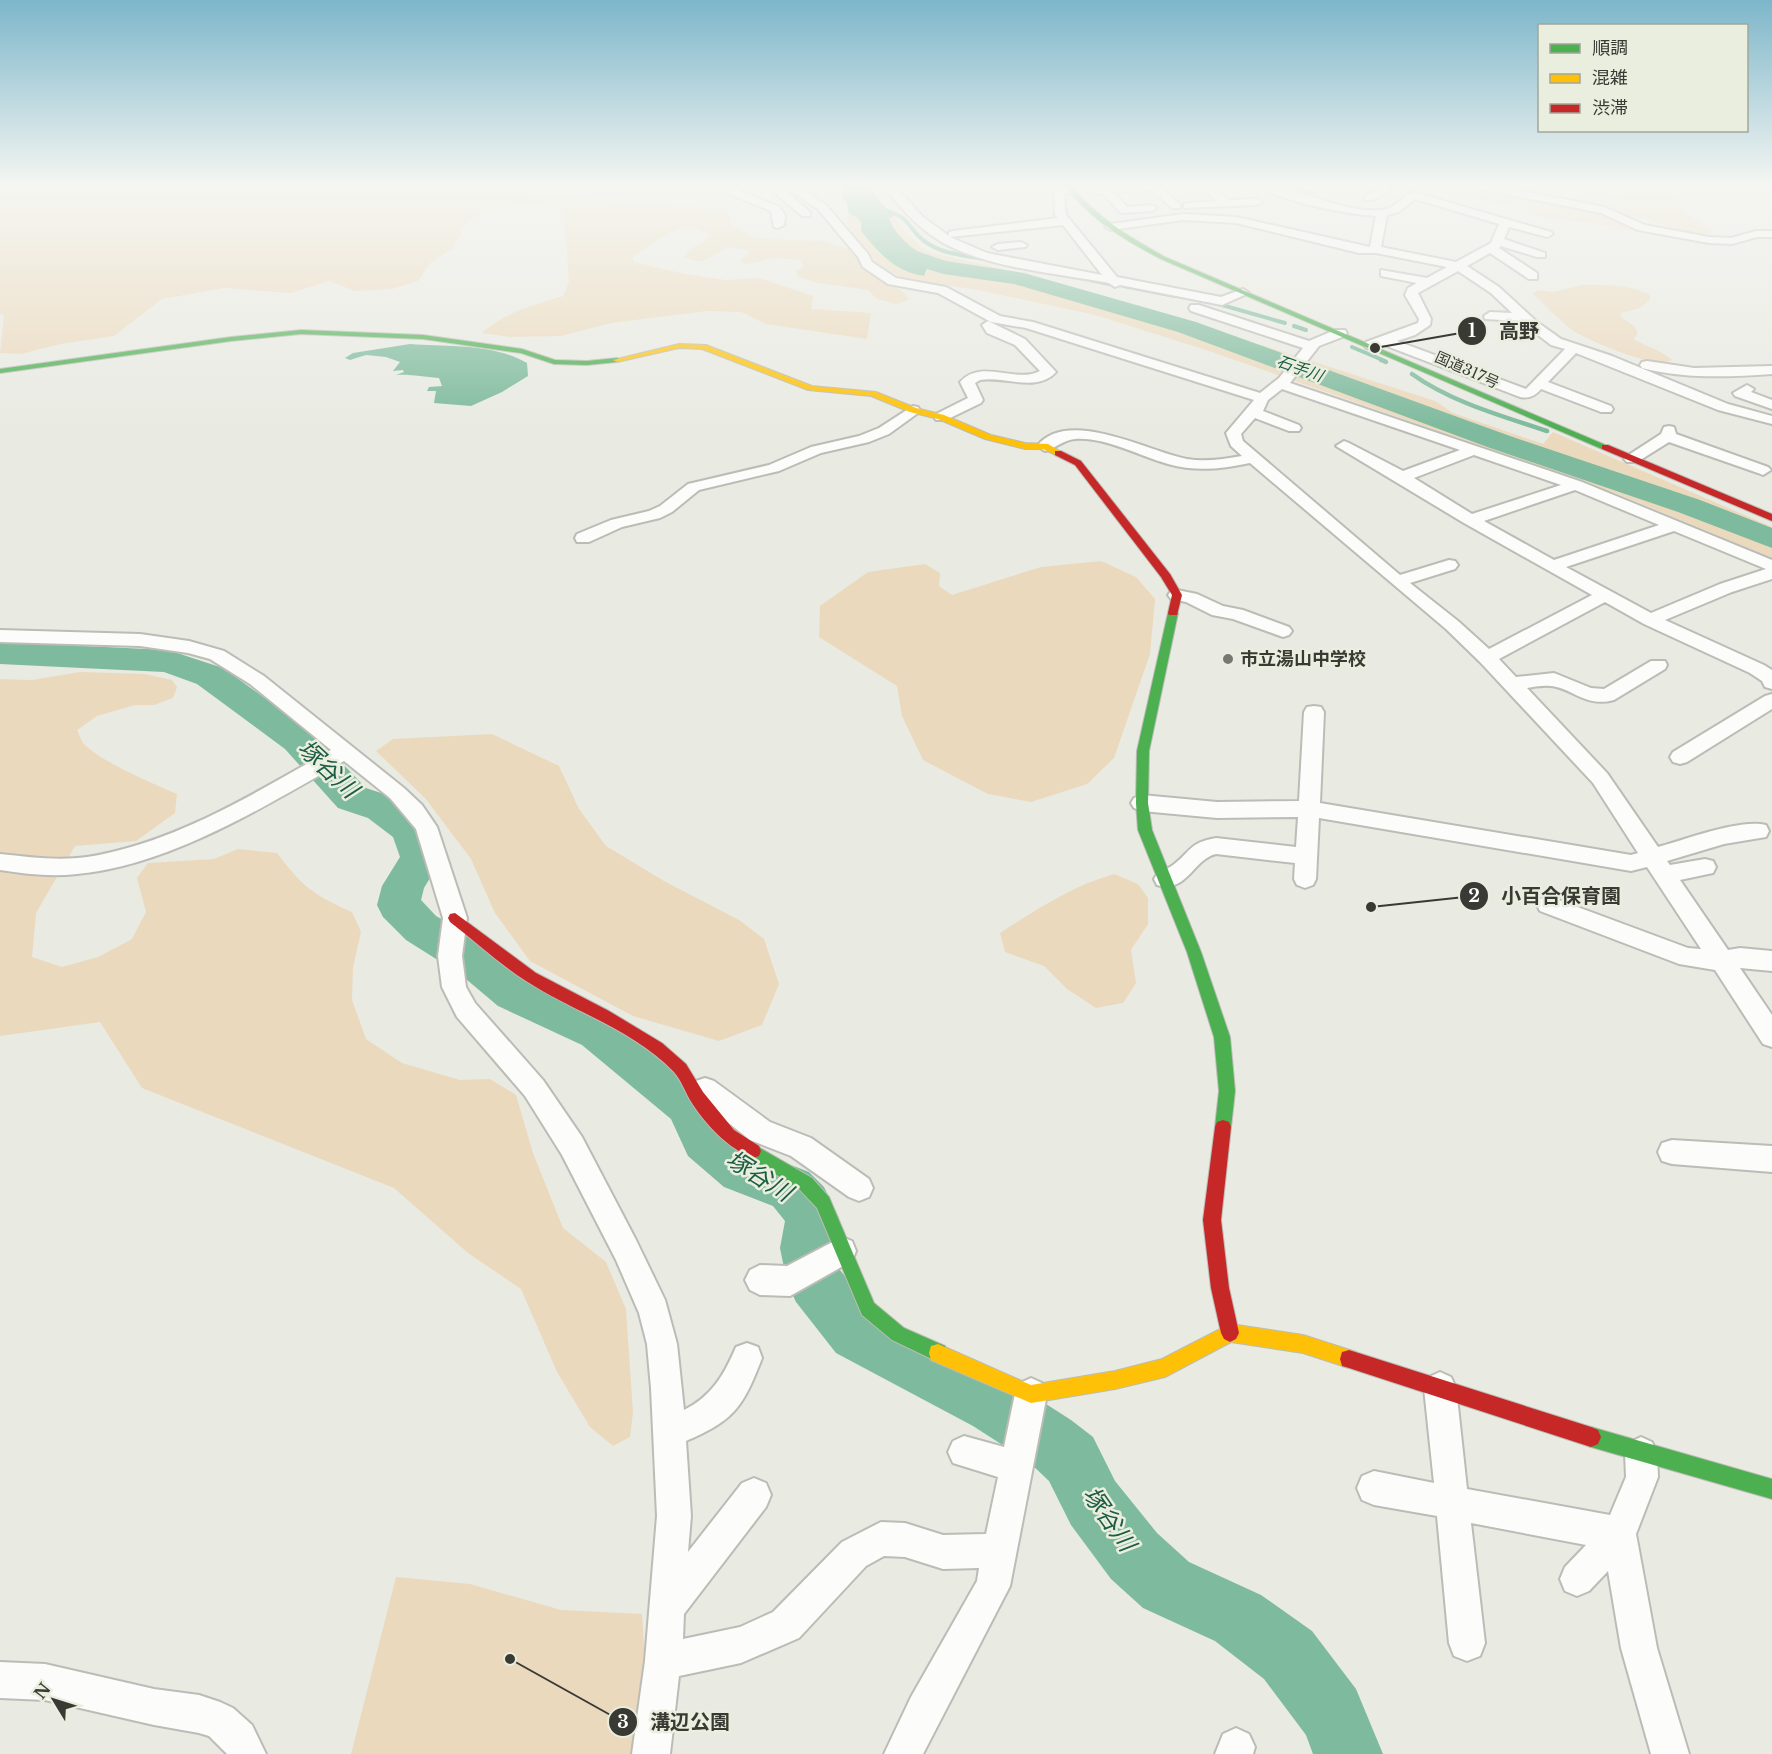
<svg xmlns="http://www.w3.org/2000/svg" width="1772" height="1754" viewBox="0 0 1772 1754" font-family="'Libre Baskerville','Noto Sans JP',serif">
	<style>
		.green { fill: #ebd9bd }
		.water { fill: #7eba9d }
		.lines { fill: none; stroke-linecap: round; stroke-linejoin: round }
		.stream-far1 { stroke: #7eba9d; stroke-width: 4 }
		.stream { stroke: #7eba9d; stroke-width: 4.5 }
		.river { fill: #7eba9d; fill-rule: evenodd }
		.street-casing { stroke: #bbbcb6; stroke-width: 4 }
		.fast-casing { stroke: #bbbcb6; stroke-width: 2 }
		.slow-casing { stroke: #bbbcb6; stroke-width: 2 }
		.jam-casing { stroke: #bbbcb6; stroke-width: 2 }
		.street { fill: #fcfcfb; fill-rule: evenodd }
		.fast { fill: #4caf50; fill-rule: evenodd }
		.slow { fill: #ffc107; fill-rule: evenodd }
		.jam { fill: #c62828; fill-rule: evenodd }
		.poi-dot { fill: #777871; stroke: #eaeedf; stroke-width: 2 }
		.labels { text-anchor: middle; stroke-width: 5; stroke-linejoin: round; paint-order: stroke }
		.far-street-label { font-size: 15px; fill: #393a34; stroke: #eaeedf }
		.far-water-label { font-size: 16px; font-style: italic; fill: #1d5d43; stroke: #eaeedf }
		.poi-label { font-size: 18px; font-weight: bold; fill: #393a34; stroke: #eaeedf; text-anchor: start }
		.near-water-label { font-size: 24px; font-style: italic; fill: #1d5d43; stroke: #eaeedf }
		.leader { fill: none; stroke: #393a34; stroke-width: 2 }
		.callout-dot { fill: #393a34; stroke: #eaeedf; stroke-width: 2 }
		.mark-label { font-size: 18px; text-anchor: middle; font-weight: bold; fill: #fff }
		.callout-label { font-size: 20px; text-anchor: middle; font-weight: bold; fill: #393a34; stroke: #eaeedf; stroke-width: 5; stroke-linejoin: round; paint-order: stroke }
	</style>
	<rect width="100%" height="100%" fill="#e9eae2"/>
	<path class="green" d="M0,184H509L521,188L530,196C563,193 594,200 626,203C660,206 694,204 727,212L730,216L729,223L750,236L767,239L823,241L853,250C856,255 859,263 862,267C876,284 898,281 909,300L896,304L877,299L868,290L819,283L798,277L796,271L804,266L800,260L776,258L746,264L740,261L747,255L749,250L728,247L702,262L683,258C690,246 701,245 710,235C702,231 692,224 682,227C671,231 642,250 632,258L634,262L685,274L726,280L759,278L813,296L811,309L871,313L867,339L766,324L741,312L707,311L611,323L561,336L510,337L482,333C505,312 534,305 563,296L569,282L564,212L541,205H505L483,213L466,223L454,247L430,263L418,281L392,289L355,291L329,281L291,293L224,288L162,299L114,336L61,344L21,354L0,353L4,315L0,314Z
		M1609,184H1671V192L1687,214L1712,232C1684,242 1657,215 1630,218L1629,230C1616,230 1605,226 1593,223C1573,220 1553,221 1533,215C1525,212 1521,207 1513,205C1498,202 1485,206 1475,193L1482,190L1562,200L1578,198L1599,201L1619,196L1622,191Z
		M849,214L860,219L878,252L901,269L930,260C913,251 895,236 889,218L894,216L906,233L922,248L932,253L1003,269L1165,314L1435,401L1453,413L1543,444L1553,432L1772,527V558L1618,494L1206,350L1095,315L983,291L901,278L876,262L848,226L846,221Z
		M1582,285C1605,285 1629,284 1650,295V300L1640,308L1621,313V317L1634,326L1638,333L1634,339C1646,347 1662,350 1672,360C1654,370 1593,342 1575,332C1560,322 1547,306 1533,294L1537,290L1554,292Z
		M1101,561L1136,577L1155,599L1150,654L1114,758L1087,784L1031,802L988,794L923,760L902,716L897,686L819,637L820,606L868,572L925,564L940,573L939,586L952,595L1041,567Z
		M80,672L145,674L172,680L177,687L173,698L154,705H135L97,716L77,730C79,734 81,740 83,743C99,761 154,784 177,794L175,813L136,841L75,846L36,913L32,957L62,967L98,957L132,939L146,912L137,878L148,863L214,859L238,849L277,853C302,886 313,895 352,912L361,932L353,967L352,1000L366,1039L402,1063L460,1080L490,1079L516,1095L533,1153L563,1228L606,1262L626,1309L633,1412L630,1437L613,1446L590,1427L557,1372L521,1289L468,1253L394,1188L142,1088L100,1022L0,1036V679L32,680Z
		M492,734L559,766L579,809L606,846L664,881L739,920L764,939L779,984L762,1025L719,1041L633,1016L530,961L495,913L471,859L425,798L376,751L393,739Z
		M1114,874L1138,884L1148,898V924L1131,950L1136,983L1123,1003L1096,1008L1067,989L1044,966L1005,952L1000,933C1037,909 1072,886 1114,874Z
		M396,1577L470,1584L561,1610L642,1614L648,1706L640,1754H351Z"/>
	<path class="water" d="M842,184H869L875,192L877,198L894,216L889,218C895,236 914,251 930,259L924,276C895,272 878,252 861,231C863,220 859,218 849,214L847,203L841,194L845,191Z
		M410,344C449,347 492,343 527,363L528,376L502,392L471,406L434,403L436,391H427L429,387L442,386L439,378C423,377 411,374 396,375L404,372L403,370L393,371L400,362L386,357L366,355L350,360L345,358L353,353Z"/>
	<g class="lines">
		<path class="stream-far1" d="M883,210C913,217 906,229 927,243C945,255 969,256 990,260
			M1081,278L1110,284
			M1124,286L1175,296
			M1215,303L1285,323
			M1294,326L1306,330
			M1352,347L1385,361"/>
		<path class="stream" d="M1381,360L1386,362
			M1412,374C1451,402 1502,416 1547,431"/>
		<path class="river" d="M842,184H862L886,226L905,247L946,261L1024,273L1196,322L1510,436L1700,500L1772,528V548L1678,512L1490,448L1178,332L1014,284L943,274L889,257L866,229Z
			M0,642L168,650L223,668L311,731L366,788L396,798L424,819L442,858L424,888L421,900L436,916L492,948L530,980L616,1017L705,1089L724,1124L760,1153L809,1172L824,1187L839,1218L834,1248L839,1269L876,1313L1015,1384L1071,1420L1093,1437L1115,1481L1157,1533L1189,1562L1261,1595L1312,1631L1356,1689L1383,1754H1313L1306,1735L1264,1679L1215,1641L1143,1608L1111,1579L1071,1525L1049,1481L1029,1462L973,1426L836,1353L796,1302L787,1283L780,1248L785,1221L773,1206L724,1187L688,1156L671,1119L582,1045L498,1006L460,974L406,940L383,917L377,905L382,886L400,857L393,837L368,818L338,808L285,749L197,684L164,672L0,664Z"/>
		<g class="street-casing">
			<path id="street" d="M722,184H733L740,191L780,207L785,216L784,225L778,228L774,227L771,211L732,195Z
				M774,184H784L785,191L810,212V216H802L776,194Z
				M799,184H810L805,191L826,205L868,254L872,262L896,278L946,287L1000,316L1033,322L1260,393L1279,378L1303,348L1191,311L1189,308L1191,305H1199L1309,341L1335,330H1345L1347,333L1345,336L1319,346L1290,383L1582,482L1772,560V579L1732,592L1665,620L1764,665L1772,670V689L1765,687L1762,681L1750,673L1644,624L1605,602L1499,659L1516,677L1554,673L1591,688L1604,689L1651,661H1665L1667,665L1665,669L1614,700C1585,708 1571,687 1550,686C1543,685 1534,687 1527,688L1607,773L1658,847C1684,840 1741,818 1766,825L1769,831L1766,837L1724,844L1667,861L1670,865L1705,859L1713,861L1716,867L1713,873L1680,880L1728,950L1740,948L1772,951V971L1740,968L1772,1015V1047L1763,1044L1715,970L1679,964L1540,911L1537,905L1540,899L1548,896L1688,948L1701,949L1647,867L1631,871L1319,818L1316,879L1313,885L1305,888L1297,885L1294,879L1295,863L1216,854C1193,859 1187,894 1157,885L1154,879C1158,871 1165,871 1173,865C1192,851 1188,843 1216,838L1296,847L1298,817L1217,818L1142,811L1134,808L1131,803L1134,798L1142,795L1217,802L1299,801L1304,712L1307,707L1314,706L1321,707L1324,712L1320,803L1631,855L1638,853L1593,783L1480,662L1446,629L1250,463C1222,469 1196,472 1168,464C1139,456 1106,437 1075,439C1063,440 1056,448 1045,451L1037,446C1068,407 1149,452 1187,459C1205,462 1224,459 1242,456L1231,446L1226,433L1254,400L1026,328L991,322L938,293L888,284L863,267L858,257L818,209L795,194L794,192ZM1282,389L1460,450L1403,471L1349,443L1344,441L1336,446L1464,523L1592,595L1489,649L1458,621L1410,583L1455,569L1458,565L1455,561L1449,560L1400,575L1243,441L1241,434L1255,418L1289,431H1299L1301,428L1299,425L1263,411L1268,400ZM1474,455L1561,485L1472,514L1414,478ZM1575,490L1659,525L1554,560L1484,521ZM1674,531L1766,569L1720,584L1651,613L1566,567Z
				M882,184H893L923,217L949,236V232L953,231L1058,218L1055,215L1054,193L1066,188H1074V192L1064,195L1066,215L1117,277L1221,297L1243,289L1249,293L1222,305L1120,285L1115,287L1109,283C1056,273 982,268 937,239C915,225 897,204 882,184ZM1063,225L1102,275L987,253L950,237Z
				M1157,184L1180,204V208H1172L1152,190L1114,193L1127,207L1152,205L1157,208L1152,211L1124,213L1120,212L1103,194L1093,193L1092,191L1105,187Z
				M1199,184H1210L1229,200L1257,199L1262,202L1257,205L1184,208V204L1188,203L1217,201Z
				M1257,184C1297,184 1344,217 1386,209C1397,207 1403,195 1413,192L1551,232L1553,234L1547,237L1509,227L1504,239L1545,253V257H1537L1501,246L1499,248L1537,273V279H1529L1490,253L1467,266L1499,287L1537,322L1561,339L1612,356L1728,404L1772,416V424L1718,410L1576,353L1548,382L1611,406L1613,409L1611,412H1601L1541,389C1535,396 1529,399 1520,397L1384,345L1371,349L1366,348L1364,345L1366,342L1418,323L1419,319L1405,295L1408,288L1417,283L1381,276V270L1427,278L1447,267L1376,253H1359L1236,223L1183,220L1111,230L1105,227L1111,224L1183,214L1236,217L1370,247L1376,216C1347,214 1279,202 1257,184ZM1415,199L1499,224L1491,243L1456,262L1381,247L1387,215L1399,212ZM1458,271L1491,293L1512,313L1490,312L1484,316L1485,319L1520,321L1551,345L1565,349L1526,389L1397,341L1415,335L1430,325L1431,319L1418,293Z
				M1305,184H1333L1315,192L1287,185Z
				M1466,184H1488L1604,207L1645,225L1709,237L1731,238L1756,231H1772V237H1757L1732,244L1709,243L1638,230L1601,213L1471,187Z
				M1385,185L1390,188L1389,190L1373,200H1365V196Z
				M1021,242L1027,245L1025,247L998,250L992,247L998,244Z
				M988,321L1025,339L1056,372C1037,393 1005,376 980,380L975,383L983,400L981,403L946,420H936L934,417L936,414L968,398L960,382C982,358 1016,384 1040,371L1015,345L987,333L982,325Z
				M1647,361L1694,368L1772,366V374C1728,377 1685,379 1642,368L1640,365L1642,362Z
				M1747,385L1754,389L1751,392L1772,400V409L1735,396L1733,393Z
				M913,406L918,407L920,410L918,413L889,434L869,442L821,453L779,471L699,490L672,512L660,518L622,527L589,542H577L575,538L577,534L611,520L649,511L660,506L688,484L769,465L811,447L859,436L879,428Z
				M1669,426L1674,427L1676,434L1768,467L1771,470L1763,475L1758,473L1669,442L1637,462H1627L1624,459L1627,456L1661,434L1664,427Z
				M1177,590L1197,594L1223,606L1243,610L1289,627L1292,631L1289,635L1283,637L1233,619L1212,615L1186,602L1171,599L1168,595L1171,591Z
				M0,630L140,634L189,641L224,651L264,676L404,788L422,805L437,827L467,918L462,956L466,987L475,1003L543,1080L582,1137L636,1240L665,1300L677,1344L684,1410C712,1396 724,1375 736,1347L747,1343L758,1347L762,1358C743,1407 735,1420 686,1441L691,1516L688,1552L742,1483L754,1478L766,1483L771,1495L766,1507L684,1614L683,1639L740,1627L773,1612L842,1542L881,1522L905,1523L943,1535L986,1534L998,1477L953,1463L948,1452L953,1441L964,1436L1004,1447L1015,1394L1020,1383L1031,1378L1042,1383L1047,1394L1010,1586L923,1754H884L911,1697L977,1581L979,1568L943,1569L905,1557L884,1556L866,1566L799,1638L741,1663L679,1676L670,1754H632L645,1661L657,1516L651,1388L647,1344L639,1313L616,1260L562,1155L525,1096L457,1017L442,987L438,956L443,918L416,829L390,798L344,761C266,806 168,866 77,874C51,877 26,874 0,870V854C29,857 58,861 87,857C175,843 255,793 331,750L250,684L210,659L188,653L140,646L0,642Z
				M1772,694V709L1687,762L1680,764L1673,762L1670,757L1673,752L1765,696Z
				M705,1078L714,1081L770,1122L811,1138L869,1179L873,1188L869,1197L859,1201L849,1197L791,1156L750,1140L696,1097L692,1089L696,1081Z
				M1672,1140L1772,1146V1172L1672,1164L1662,1161L1658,1152L1662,1143Z
				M842,1237L852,1241L856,1251L852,1261L790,1296L760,1295L750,1290L745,1280L750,1270L760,1265L787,1266Z
				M1440,1372L1451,1377L1456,1388L1467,1489L1610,1515L1626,1477L1625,1453L1630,1442L1641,1437L1652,1442L1657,1453L1658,1477L1636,1534L1657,1648L1689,1754H1651L1621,1648L1608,1571L1589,1591L1577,1596L1565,1591L1560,1579L1565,1567L1586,1545L1471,1523L1485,1643L1480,1656L1467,1661L1454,1656L1449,1643L1437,1516L1374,1505L1362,1500L1357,1488L1362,1476L1374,1471L1434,1483L1424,1388L1429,1377Z
				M0,1662L45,1664L154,1689L199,1695L220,1702L233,1708L252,1725L266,1754H227L209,1736L199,1733L154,1725L45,1700L0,1698Z
				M1236,1728L1249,1734L1255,1747L1253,1754H1215L1223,1734Z"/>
		</g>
		<g class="fast-casing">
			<path id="fast" d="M1064,184H1070C1096,217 1129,237 1165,257L1610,447L1602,449L1161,259C1123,239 1089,219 1064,184Z
				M301,330L423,335L522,349L555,360L587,361L617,358L621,360L617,362L587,365L554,364L521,353L423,339L301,334L231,341L0,373V369L231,337Z
				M1173,610L1178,613L1149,751L1148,803L1152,830L1201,952L1230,1037L1235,1091L1231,1127L1229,1132L1223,1134L1217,1132L1215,1127L1219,1091L1214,1037L1187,952L1138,830L1136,803L1137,751L1168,613Z
				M753,1144L812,1178L829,1197L874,1303L904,1328L945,1346L947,1353L945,1360L938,1362L892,1340L862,1315L817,1208L800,1190L747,1156L745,1151L747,1146Z
				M1591,1427L1772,1479V1499L1591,1447L1584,1444L1581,1437L1584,1430Z"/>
		</g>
		<g class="slow-casing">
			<path id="slow" d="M679,344L706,345L812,386L876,392L916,408L944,415L991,435L1025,443L1048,444L1063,453L1058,456L1043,449H1025L985,439L938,419L910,412L871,396L808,390L702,349L679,348L617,362L613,360Z
				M1230,1324L1303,1335L1356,1352L1358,1359L1356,1366L1349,1368L1303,1353L1231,1342L1165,1377L1115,1389L1031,1403L931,1360L929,1353L931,1346L938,1344L1031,1385L1115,1371L1162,1359Z"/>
		</g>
		<g class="jam-casing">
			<path id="jam" d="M1602,445H1608L1772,514V521L1602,449Z
				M1055,451H1061L1081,461L1170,574L1182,595L1177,615H1169L1168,613L1172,595L1161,577L1075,465L1055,455Z
				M455,913L536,973L609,1011L662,1043L686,1064L703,1092L734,1130L759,1146L761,1151L759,1156L753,1158C727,1148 705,1124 690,1100C685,1091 681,1080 674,1072C634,1030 574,1012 526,981C499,964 475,941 450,922L448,918L450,914Z
				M1223,1120L1229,1122L1231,1127L1221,1220L1229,1288L1239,1333L1236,1339L1230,1342L1224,1339L1221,1333L1211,1288L1203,1220L1215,1127L1217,1122Z
				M1349,1350L1591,1427L1598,1430L1601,1437L1598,1444L1591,1447L1349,1368L1342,1366L1340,1359L1342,1352Z"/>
		</g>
		<use href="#street" class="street"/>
		<use href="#fast" class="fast"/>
		<use href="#slow" class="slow"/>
		<use href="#jam" class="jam"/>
	</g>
	<linearGradient id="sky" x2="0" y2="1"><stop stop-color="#7db6ca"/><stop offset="0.43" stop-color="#f5f6f2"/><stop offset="1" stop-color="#f5f6f2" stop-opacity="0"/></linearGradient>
	<rect width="1772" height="430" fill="url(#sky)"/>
	<circle class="poi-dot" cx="1228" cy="659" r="6"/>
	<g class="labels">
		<g class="far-street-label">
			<text transform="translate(1467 370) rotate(24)" y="5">国道317号</text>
		</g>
		<g class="far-water-label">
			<text transform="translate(1300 368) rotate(20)" y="6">石手川</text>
		</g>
		<g class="poi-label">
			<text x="1240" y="665">市立湯山中学校</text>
		</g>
		<g class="near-water-label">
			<text transform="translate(328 769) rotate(43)" y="8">塚谷川</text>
			<text transform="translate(759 1176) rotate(32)" y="8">塚谷川</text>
			<text transform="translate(1109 1519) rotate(55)" y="8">塚谷川</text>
		</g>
	</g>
	<path class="leader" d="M1375 348L1472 331M1371 907L1474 896M510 1659L623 1722"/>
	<g class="callout-dot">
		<circle cx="1375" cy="348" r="6"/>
		<circle cx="1371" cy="907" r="6"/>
		<circle cx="510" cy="1659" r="6"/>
		<circle cx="1472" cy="331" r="15"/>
		<circle cx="1474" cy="896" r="15"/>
		<circle cx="623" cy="1722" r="15"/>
	</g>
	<g class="mark-label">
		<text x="1472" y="337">1</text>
		<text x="1474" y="902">2</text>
		<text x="623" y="1728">3</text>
	</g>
	<g class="callout-label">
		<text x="1519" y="338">高野</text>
		<text x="1561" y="903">小百合保育園</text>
		<text x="690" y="1729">溝辺公園</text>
	</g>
	<rect x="1538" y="24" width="210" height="108" fill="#eaeedf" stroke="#a3a69b" stroke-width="1.5"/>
	<rect x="1550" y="44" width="30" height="9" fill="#4caf50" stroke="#a3a69b" stroke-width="1.5"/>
	<text x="1592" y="54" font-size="18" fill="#393a34">順調</text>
	<rect x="1550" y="74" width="30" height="9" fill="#ffc107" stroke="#a3a69b" stroke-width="1.5"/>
	<text x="1592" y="84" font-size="18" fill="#393a34">混雑</text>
	<rect x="1550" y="104" width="30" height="9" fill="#c62828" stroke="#a3a69b" stroke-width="1.5"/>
	<text x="1592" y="114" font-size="18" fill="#393a34">渋滞</text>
	<g transform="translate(54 1700) rotate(308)" stroke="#eaeedf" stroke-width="4.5" paint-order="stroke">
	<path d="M0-4.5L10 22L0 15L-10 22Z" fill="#393a34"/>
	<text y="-9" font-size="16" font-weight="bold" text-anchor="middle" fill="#393a34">N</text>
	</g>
</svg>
